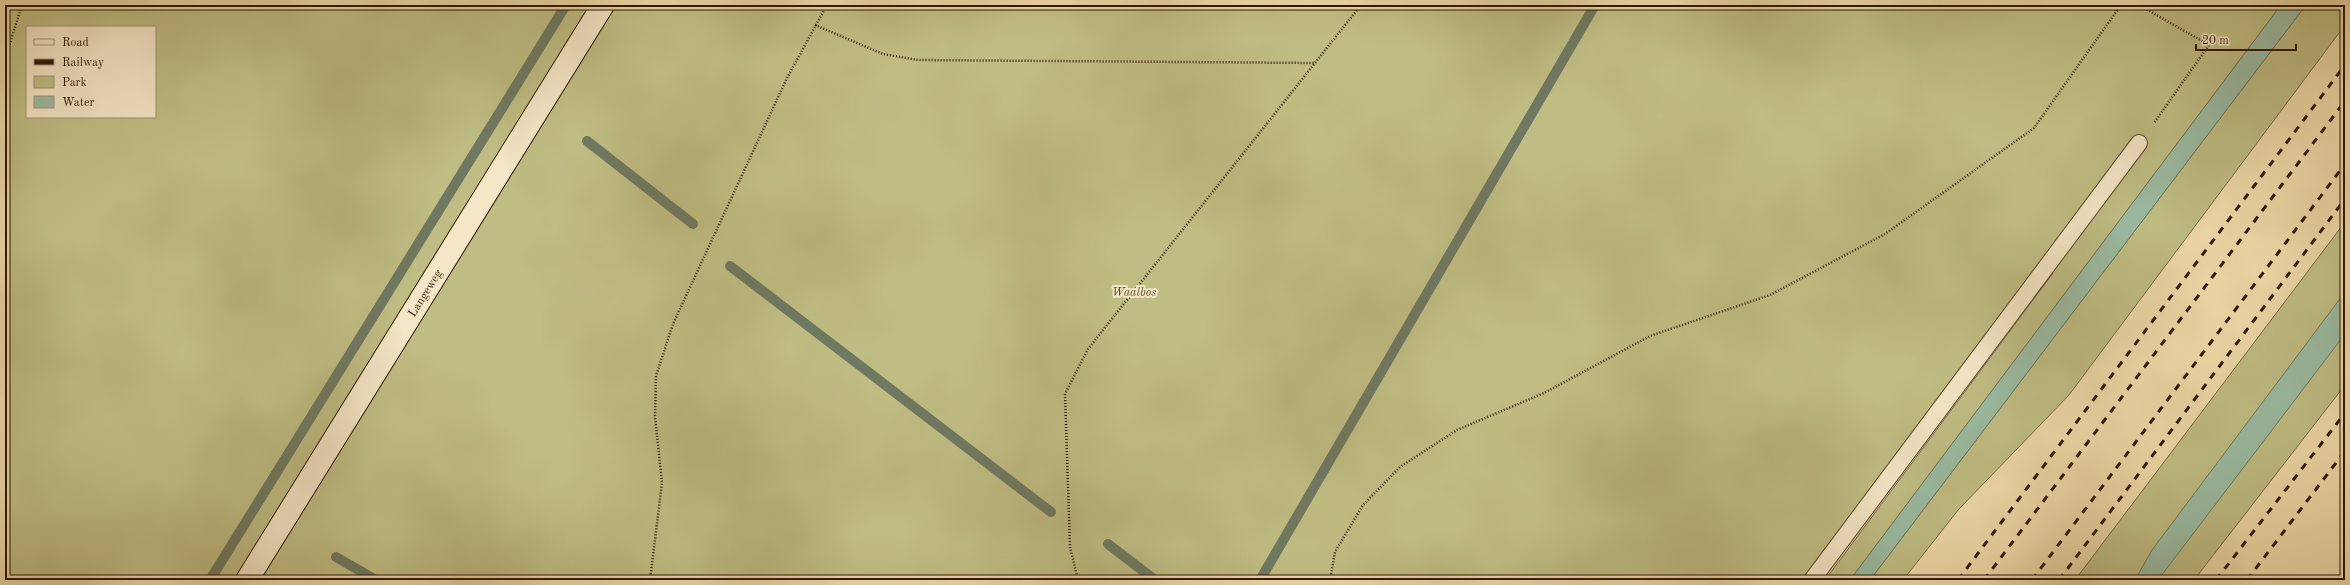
<svg xmlns="http://www.w3.org/2000/svg" width="2350" height="585" viewBox="0 0 2350 585" font-family="'Old Standard TT',serif">
	<style>
		.green { fill: #bfbd83; stroke: #766a42; fill-rule: evenodd }
		.water { fill: #9bbba2; stroke: #6f7961 }
		.lines { fill: none; stroke-linecap: round; stroke-linejoin: round }
		.stream { stroke: #6f7961; stroke-width: 10 }
		.service-casing { stroke: #5d482a; stroke-width: 18 }
		.secondary-casing { stroke: #2d1700; stroke-width: 24 }
		.path { stroke: #2d1700; stroke-width: 2.5; stroke-dasharray: 1 2; stroke-linecap: butt }
		.service { stroke: #f4e6c6; stroke-width: 16 }
		.secondary { stroke: #f4e6c6; stroke-width: 22 }
		.rail { stroke: #2d1700; stroke-width: 3; stroke-dasharray: 7 7; stroke-linecap: butt }
		.labels { text-anchor: middle; stroke-width: 4; stroke-linejoin: round; paint-order: stroke }
		.park-label { font-size: 12px; font-style: italic; fill: #594927; stroke: #f4e6c6 }
		.street-label { font-size: 12px; fill: #2d1700; stroke: #f4e6c6 }
	</style>
	<rect width="100%" height="100%" fill="#eed9a8"/>
	<filter id="stains"><feTurbulence type="fractalNoise" baseFrequency=".005" numOctaves="4"/><feColorMatrix values="0 0 0 0 .2 0 0 0 0 .09 0 0 0 0 .02 0 0 0 .5 -.17"/></filter>
	<radialGradient id="worn" r=".72"><stop offset=".6" stop-color="#630" stop-opacity="0"/><stop offset="1" stop-color="#630" stop-opacity=".3"/></radialGradient>
	<path class="green" d="M5,5H2281L1850,580H1825L2053,273L1814,580H5ZM27,27H155V117H27Z
		M2306,5H2345V25L2069,395L1959,509L1903,580H1870Z
		M2345,222V385L2194,580H2075Z"/>
	<path class="water" d="M2281,5H2306L1870,580H1850Z
		M2345,292V334L2158,580H2135L2152,550Z"/>
	<g class="lines">
		<path class="stream" d="M587,141L693,224
			M730,266L1051,512
			M1108,544L1155,580
			M336,557L376,580
			M210,580L566,5
			M1260,580L1595,5"/>
		<g class="service-casing">
			<path id="service" d="M1812,580L2139,143"/>
		</g>
		<g class="secondary-casing">
			<path id="secondary" d="M247,580L603,5"/>
		</g>
		<path class="path" d="M2139,5L2209,45L2154,123
			M815,25L883,54L918,60L1315,63
			M5,59L22,5
			M650,580L662,483L655,416L656,376L673,324L787,78L827,5
			M1078,580L1070,547L1065,394L1088,349L1361,5
			M1330,580L1335,552L1363,505L1400,467L1457,430L1544,393L1650,336L1770,295L1885,234L2034,128L2121,5"/>
		<use href="#service" class="service"/>
		<use href="#secondary" class="secondary"/>
		<path class="rail" d="M1958,580L2345,65
			M1984,580L2345,101
			M2032,580L2345,164
			M2059,580L2345,199
			M2216,580L2345,413
			M2247,580L2345,451"/>
	</g>
	<g class="labels">
		<g class="park-label">
			<text x="1134" y="296">Waalbos</text>
		</g>
		<g class="street-label">
			<text transform="translate(425 293) rotate(-58)" y="4">Langeweg</text>
		</g>
	</g>
	<rect width="2350" height="585" fill="none" stroke="#eed9a8" stroke-width="20"/>
	<rect x="6" y="6" width="2338" height="573" fill="none" stroke="#2d1700" stroke-width="2"/>
	<rect x="10" y="10" width="2330" height="565" fill="none" stroke="#2d1700"/>
	<rect x="26" y="26" width="130" height="92" fill="#f4e6c6" stroke="#a49377"/>
	<rect x="34" y="39" width="20" height="6" fill="#f4e6c6" stroke="#a49377"/>
	<text x="62" y="46" font-size="12" fill="#2d1700">Road</text>
	<rect x="34" y="59" width="20" height="6" fill="#2d1700" stroke="#a49377"/>
	<text x="62" y="66" font-size="12" fill="#2d1700">Railway</text>
	<rect x="34" y="76" width="20" height="12" fill="#bfbd83" stroke="#a49377"/>
	<text x="62" y="86" font-size="12" fill="#2d1700">Park</text>
	<rect x="34" y="96" width="20" height="12" fill="#9bbba2" stroke="#a49377"/>
	<text x="62" y="106" font-size="12" fill="#2d1700">Water</text>
	<path d="M2196 44v6h100v-6" fill="none" stroke="#2d1700" stroke-width="2"/>
	<text x="2202" y="44" font-size="12" fill="#2d1700" stroke="#f4e6c6" stroke-width="3" paint-order="stroke">20 m</text>
	<rect width="100%" height="100%" filter="url(#stains)"/>
	<rect width="100%" height="100%" fill="url(#worn)"/>
</svg>
